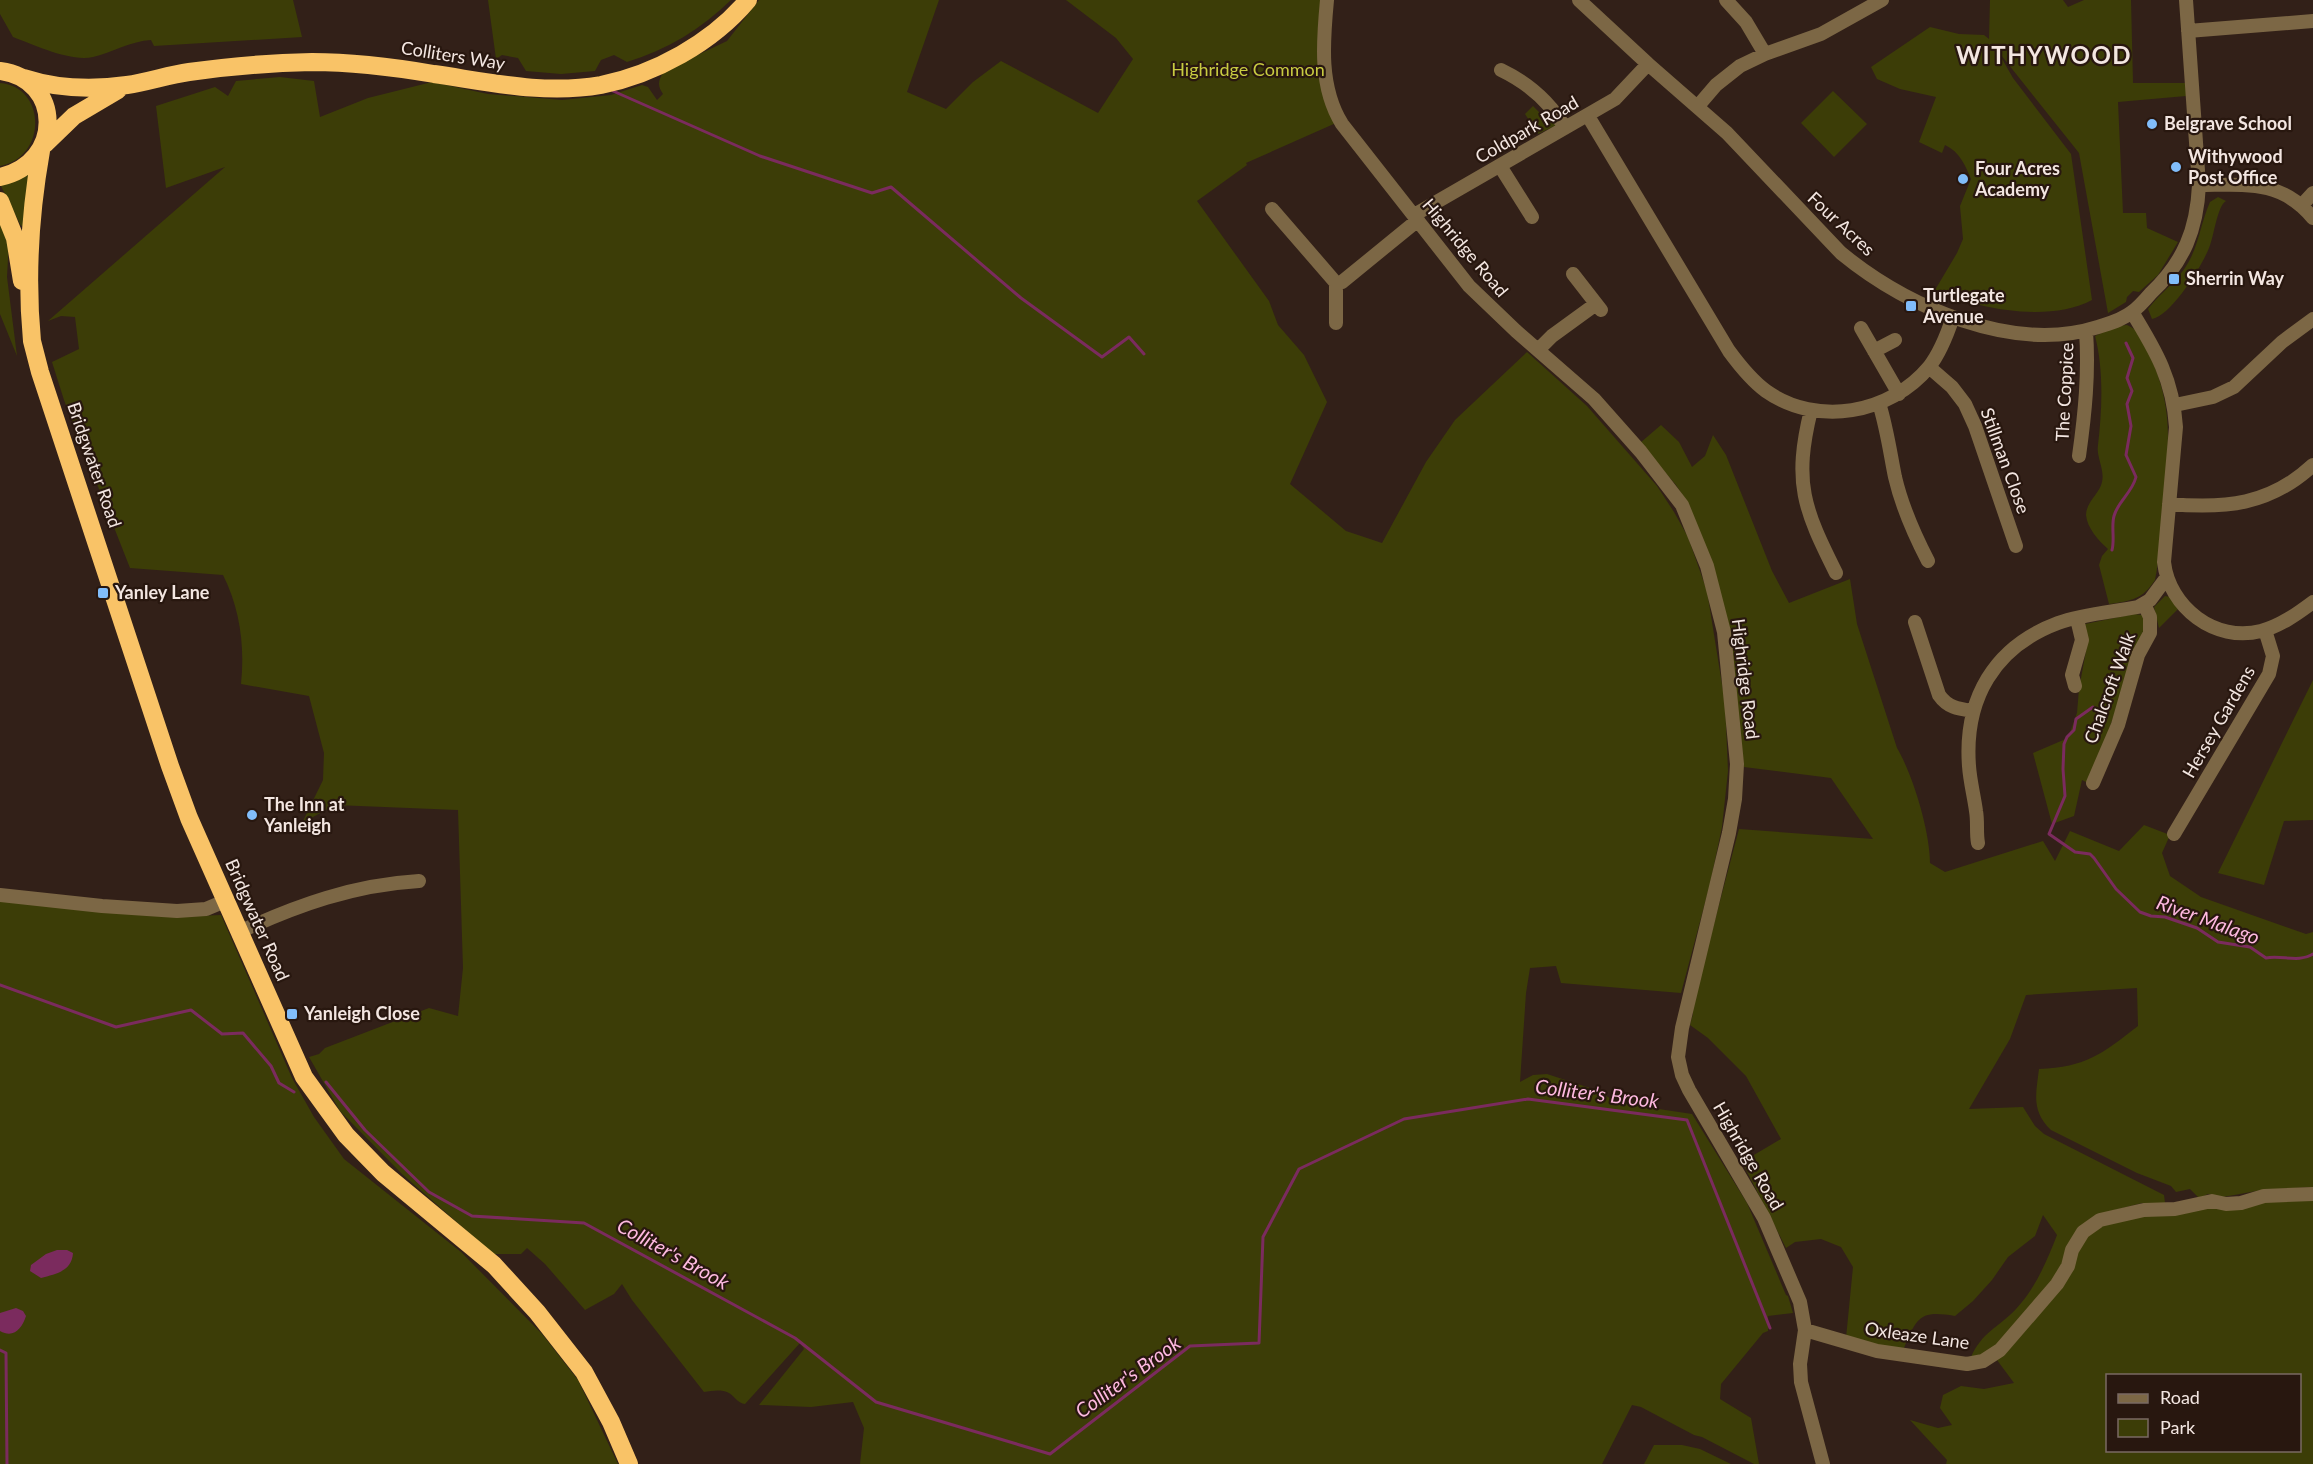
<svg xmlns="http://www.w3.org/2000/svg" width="2313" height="1464" viewBox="0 0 2313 1464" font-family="Lato,sans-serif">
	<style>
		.green { fill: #3c3d07; fill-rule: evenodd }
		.water { fill: #7b2b5e }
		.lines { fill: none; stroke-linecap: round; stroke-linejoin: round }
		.stream { stroke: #7b2b5e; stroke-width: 3 }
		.minor { stroke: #7c6745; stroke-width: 14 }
		.highway { stroke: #f9c367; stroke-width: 18 }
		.poi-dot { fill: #81bdfa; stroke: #28170f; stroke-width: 2 }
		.labels { text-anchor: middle; stroke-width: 4.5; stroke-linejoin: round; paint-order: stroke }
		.street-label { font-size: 18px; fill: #f3e6e1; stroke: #28170f }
		.park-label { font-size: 18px; fill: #c8cb41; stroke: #28170f }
		.poi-label { font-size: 18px; font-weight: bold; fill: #f3e6e1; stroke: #28170f; text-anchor: start }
		.water-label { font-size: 20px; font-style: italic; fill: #feb9e0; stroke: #28170f }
		.district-label { font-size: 24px; font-weight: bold; letter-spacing: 1.5px; fill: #f3e6e1; stroke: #28170f }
	</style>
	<rect width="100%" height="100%" fill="#322018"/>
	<path class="green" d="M0,0H293L302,37L154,46L151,40C131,41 113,52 93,57C70,62 35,45 13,37L0,14Z
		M488,0H731C701,29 667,50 627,62L614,55L601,60L595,71L561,74L526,71L518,58L502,55L496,59Z
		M759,0H939L907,92L946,109L973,82L1001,61L1098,113L1133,59L1116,38L1066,0H1322L1336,123L1246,163L1247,165L1197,201L1269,301L1278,325L1304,355L1327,402L1290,484L1346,531L1382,543L1426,462L1455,420L1527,352L1587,406L1657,486L1674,512L1688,537L1707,591L1725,703L1728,771L1722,827L1710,884L1681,993L1561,983L1556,966L1530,968L1526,993L1520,1082L1533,1075L1547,1074L1593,1089L1619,1103L1692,1114L1747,1203L1786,1295L1788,1296L1793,1313L1768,1316V1331L1763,1333L1721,1384L1720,1399L1751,1418L1759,1464H1754L1702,1437L1694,1435L1641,1407L1632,1405L1602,1464H860L864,1428L853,1402L811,1407L759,1405L804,1349L800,1343L745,1404C738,1403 735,1397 729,1393C721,1389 712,1391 704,1392L632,1300L622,1284L614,1294L585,1310L545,1264L527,1248L521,1254H493L402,1174L340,1111L309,1057L319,1054L325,1048L429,1008L458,1016L463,968L458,810L335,805L302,823L323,780L324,753L309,696L241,684C245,646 240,609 223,575L130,568L64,400L52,362L79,349L75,317L61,316L48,321L225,167L166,188L156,106L215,87L228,96L236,81L280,77L314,81L320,117L368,98L432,82L488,94L562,100L611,95L642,85L648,87L657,100L663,94C657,85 658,81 664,71L727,41Z
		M1990,0H2063L2068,7L2084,0H2131L2133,83H2186V96L2118,102L2123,213H2146L2147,228L2178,242L2158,275L2139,292L2133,291L2127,297L2126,302L2108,313L2079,153L1997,50L2013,78L2071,154L2092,300C2049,323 1977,309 1935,290L1957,253L1963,239L1960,206L1971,179C1965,165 1960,152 1945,145L1942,153L1919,142L1936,97L1900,89L1877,79L1871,67L1930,27L1959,34L1984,35L1989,39Z
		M0,83C47,87 47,157 0,166Z
		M1833,91L1867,124L1834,157L1801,123Z
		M1533,106L1540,113L1546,109L1557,125L1538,134L1525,114Z
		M29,172L25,225L21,226L0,184Z
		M2218,197L2226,201C2217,206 2214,237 2209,248C2202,266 2171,316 2152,319L2148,309C2160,293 2178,281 2188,263C2199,244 2201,222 2210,202Z
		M0,214L9,241L7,277L17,356L0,314Z
		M2127,325C2140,330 2143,341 2149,353C2176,413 2168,448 2162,511C2160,533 2160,557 2155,580C2143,599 2131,601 2109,604L2099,565L2102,556L2108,549C2099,541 2087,528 2086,515C2086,502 2100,493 2102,482C2105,469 2096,457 2098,445C2102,411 2104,370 2095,336L2117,326Z
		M1661,425L1679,442L1692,467L1705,456L1713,435L1726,455L1772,571L1789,603L1850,579L1857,624L1897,748C1913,775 1930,832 1930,863L1945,872L2043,841L2055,861L2070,831L2119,851L2144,825L2170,835L2162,853L2170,876L2201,897L2306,934L2313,932V1187L2262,1190L2223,1197L2208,1194L2199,1198L2190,1189L2176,1192L2171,1186L2137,1173L2051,1130C2031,1111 2036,1094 2039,1069C2086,1067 2102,1054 2138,1026L2137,988L2026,995L2010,1039L1969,1109L2023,1107L2035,1126L2044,1134L2164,1195L2165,1203H2142L2096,1215L2063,1264L2053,1282L1997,1346L1981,1357H1971C1982,1332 1998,1328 2016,1309C2035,1289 2047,1261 2057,1235L2043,1215L2035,1236L2008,1257L1992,1280L1973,1301L1955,1316C1920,1310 1917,1317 1904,1348L1879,1347L1846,1338L1853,1267L1841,1247L1821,1239L1795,1242L1786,1248L1742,1162L1781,1139L1746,1076L1708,1038L1690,1025L1693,1014L1692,1007L1739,829L1873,839L1831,778L1744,767L1735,685L1689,505L1676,485L1640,443Z
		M2165,596L2170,597L2178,609L2159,628L2154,607Z
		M2134,614L2142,615L2147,620L2090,784L2082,780L2074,816L2052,824L2033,753L2068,738L2077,713L2079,689L2088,640L2085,624Z
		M2313,680V820L2284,821L2264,885L2218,873Z
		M0,900L174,917L221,915L292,1078L314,1117L344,1159L461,1252L542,1334L578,1380L618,1464H0Z
		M2313,1198V1464H1946L1947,1460L1910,1420L1938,1428L1952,1425L1940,1408L1943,1395L1961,1386L1984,1389L2014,1383L1997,1360L2088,1235L2102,1225L2144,1214L2265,1199ZM2108,1376H2300V1450H2108Z
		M1654,1445H1682L1700,1449L1731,1464H1644Z"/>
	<path class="water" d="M57,1250H67L73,1253C72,1271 56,1274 41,1278L30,1271L31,1265L46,1254Z
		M16,1308L23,1311L26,1316C22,1328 14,1339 0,1331V1313Z"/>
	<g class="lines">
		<path class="stream" d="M613,91L760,156L872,193L891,187L1021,298L1102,357L1129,337L1144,354
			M2112,550C2115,539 2111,527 2114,516C2118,501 2132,493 2136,477L2126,455L2131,426L2127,404L2132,391L2127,378L2133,358L2126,343
			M2093,707L2076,719L2074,730L2067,737L2064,744L2063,769L2065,796L2049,834L2075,852L2090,854L2094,858L2116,889L2140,912L2151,916L2165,917L2197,928L2218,942L2250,947L2266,958C2282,955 2299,963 2313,954
			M0,985L116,1027L191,1010L222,1034L243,1033L271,1066L279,1083L294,1092
			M326,1082L365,1130L429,1192L472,1216L584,1223L795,1338L876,1402L1050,1454L1190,1346L1259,1343L1263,1237L1299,1169L1404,1119L1528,1099L1687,1120L1770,1328
			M0,1350L6,1353L7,1464"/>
		<path class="minor" d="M1327,0C1323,42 1319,87 1342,124L1469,286L1516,331L1594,399L1641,452L1682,505L1707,566L1724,632L1737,764L1735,799L1729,833L1682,1028L1678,1057L1682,1075L1689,1090L1764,1218L1800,1302L1805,1330L1800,1364L1801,1382L1823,1464
			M1579,0L1648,64L1727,133L1841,253C1907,307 2013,354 2098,327C2110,323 2122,320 2132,312C2139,307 2145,300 2151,293C2184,262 2197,229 2199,185L2186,0
			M1726,0L1746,22L1765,54
			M2188,31L2313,21
			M1501,70C1528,83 1550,102 1565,128
			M1698,106L1716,85L1740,66L1765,54L1821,34L1882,0
			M1588,116L1729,351C1740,366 1751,380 1766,391C1817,427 1890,414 1929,367C1940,353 1947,335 1953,317
			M1500,166L1532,217
			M2199,185C2244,185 2281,179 2313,218
			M2302,205L2313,193
			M1272,209L1336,283L1342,282L1418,220
			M1414,215L1615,99L1648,64
			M1573,274L1601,310
			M1336,283V323
			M2132,312C2156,351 2173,380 2176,427L2164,562C2169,607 2215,643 2261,631C2280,626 2297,614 2313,602
			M1861,328L1899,394
			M1539,349L1552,336L1596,304
			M1874,351L1895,340
			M1929,367L1952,387L1965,404L1975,426L2016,546
			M1879,403C1887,429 1890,452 1895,477C1902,507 1914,534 1928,561
			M2175,405L2213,397L2234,387L2282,342L2313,319
			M1811,410C1793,483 1804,509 1836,573
			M2079,456C2085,413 2089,373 2086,331
			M2169,504C2225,509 2270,505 2313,465
			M1915,622L1939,695C1948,708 1959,709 1973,711
			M2075,686L2072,675L2082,640L2077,619
			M2093,783L2118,725L2138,655L2150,633V617L2144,604
			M2174,834L2269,674L2273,656L2265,630
			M1978,843C1976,832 1978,822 1976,811C1974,796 1970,781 1969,766C1964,699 1994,647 2058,623C2083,614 2112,612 2138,607L2150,600L2167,577
			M0,895L102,906L177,911L206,909L225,901
			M239,932C298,905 353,885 419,881
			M1805,1330L1877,1351L1967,1364L1983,1361L2000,1350L2057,1284L2068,1266L2072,1250L2083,1232L2100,1220L2144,1210L2175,1209L2212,1201L2226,1204L2241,1203L2264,1196L2313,1194"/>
		<path class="highway" d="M0,71C63,79 64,163 0,177
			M24,78C58,89 92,90 127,85C148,82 168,75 189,72C230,66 271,63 312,62C353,62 393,67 434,74C489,82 544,95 601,85C655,74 712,43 748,0
			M45,144L74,116L118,90
			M41,151C30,213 26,278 32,341L40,372L170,766L189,818L304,1077L346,1135L383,1173L494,1265L537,1312L584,1372L611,1422L629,1464
			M0,201L15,238L22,281"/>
	</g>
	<g class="poi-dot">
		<circle cx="2152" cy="124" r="6"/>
		<circle cx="2176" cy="167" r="6"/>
		<circle cx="1963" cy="179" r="6"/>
		<rect x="2168" y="273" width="12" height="12" rx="3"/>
		<rect x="1905" y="300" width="12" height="12" rx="3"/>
		<rect x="97" y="587" width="12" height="12" rx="3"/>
		<circle cx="252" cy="815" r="6"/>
		<rect x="286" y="1008" width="12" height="12" rx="3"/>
	</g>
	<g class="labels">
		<g class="street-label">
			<text transform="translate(453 56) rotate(9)" y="6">Colliters Way</text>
			<text transform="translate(1527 130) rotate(-30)" y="6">Coldpark Road</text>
			<text transform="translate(1841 224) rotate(43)" y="6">Four Acres</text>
			<text transform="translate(1465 248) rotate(50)" y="6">Highridge Road</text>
			<text transform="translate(2065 392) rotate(-87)" y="6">The Coppice</text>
			<text transform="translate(2005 461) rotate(70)" y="6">Stillman Close</text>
			<text transform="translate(94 465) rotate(71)" y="6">Bridgwater Road</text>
			<text transform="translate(1745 679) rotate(83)" y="6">Highridge Road</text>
			<text transform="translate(2110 688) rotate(-70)" y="6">Chalcroft Walk</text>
			<text transform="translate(2219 722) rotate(-60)" y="6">Hersey Gardens</text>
			<text transform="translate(257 920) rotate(66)" y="6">Bridgwater Road</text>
			<text transform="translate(1748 1156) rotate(60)" y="6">Highridge Road</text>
			<text transform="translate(1917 1336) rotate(8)" y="6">Oxleaze Lane</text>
		</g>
		<g class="park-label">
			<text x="1248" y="76">Highridge Common</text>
		</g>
		<g class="poi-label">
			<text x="2164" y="130">Belgrave School</text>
			<text x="2188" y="163">Withywood<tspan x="2188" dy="21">Post Office</tspan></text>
			<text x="1975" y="175">Four Acres<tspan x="1975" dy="21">Academy</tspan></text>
			<text x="2186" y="285">Sherrin Way</text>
			<text x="1923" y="302">Turtlegate<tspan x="1923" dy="21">Avenue</tspan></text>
			<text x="115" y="599">Yanley Lane</text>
			<text x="264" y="811">The Inn at<tspan x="264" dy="21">Yanleigh</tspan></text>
			<text x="304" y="1020">Yanleigh Close</text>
		</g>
		<g class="water-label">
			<text transform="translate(2208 920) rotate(20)" y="7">River Malago</text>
			<text transform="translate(1597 1094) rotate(7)" y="7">Colliter's Brook</text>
			<text transform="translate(673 1254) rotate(29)" y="7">Colliter's Brook</text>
			<text transform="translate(1128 1377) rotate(-36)" y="7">Colliter's Brook</text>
		</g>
		<g class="district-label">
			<text x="2044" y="64">WITHYWOOD</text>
		</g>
	</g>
	<rect x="2106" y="1374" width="195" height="78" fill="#28170f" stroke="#796a63" stroke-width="1.5"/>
	<rect x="2118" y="1394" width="30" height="9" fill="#7c6745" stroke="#796a63" stroke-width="1.5"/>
	<text x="2160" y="1404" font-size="18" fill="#f3e6e1">Road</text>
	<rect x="2118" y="1419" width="30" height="18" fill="#3c3d07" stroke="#796a63" stroke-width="1.5"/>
	<text x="2160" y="1434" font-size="18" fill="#f3e6e1">Park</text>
</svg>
